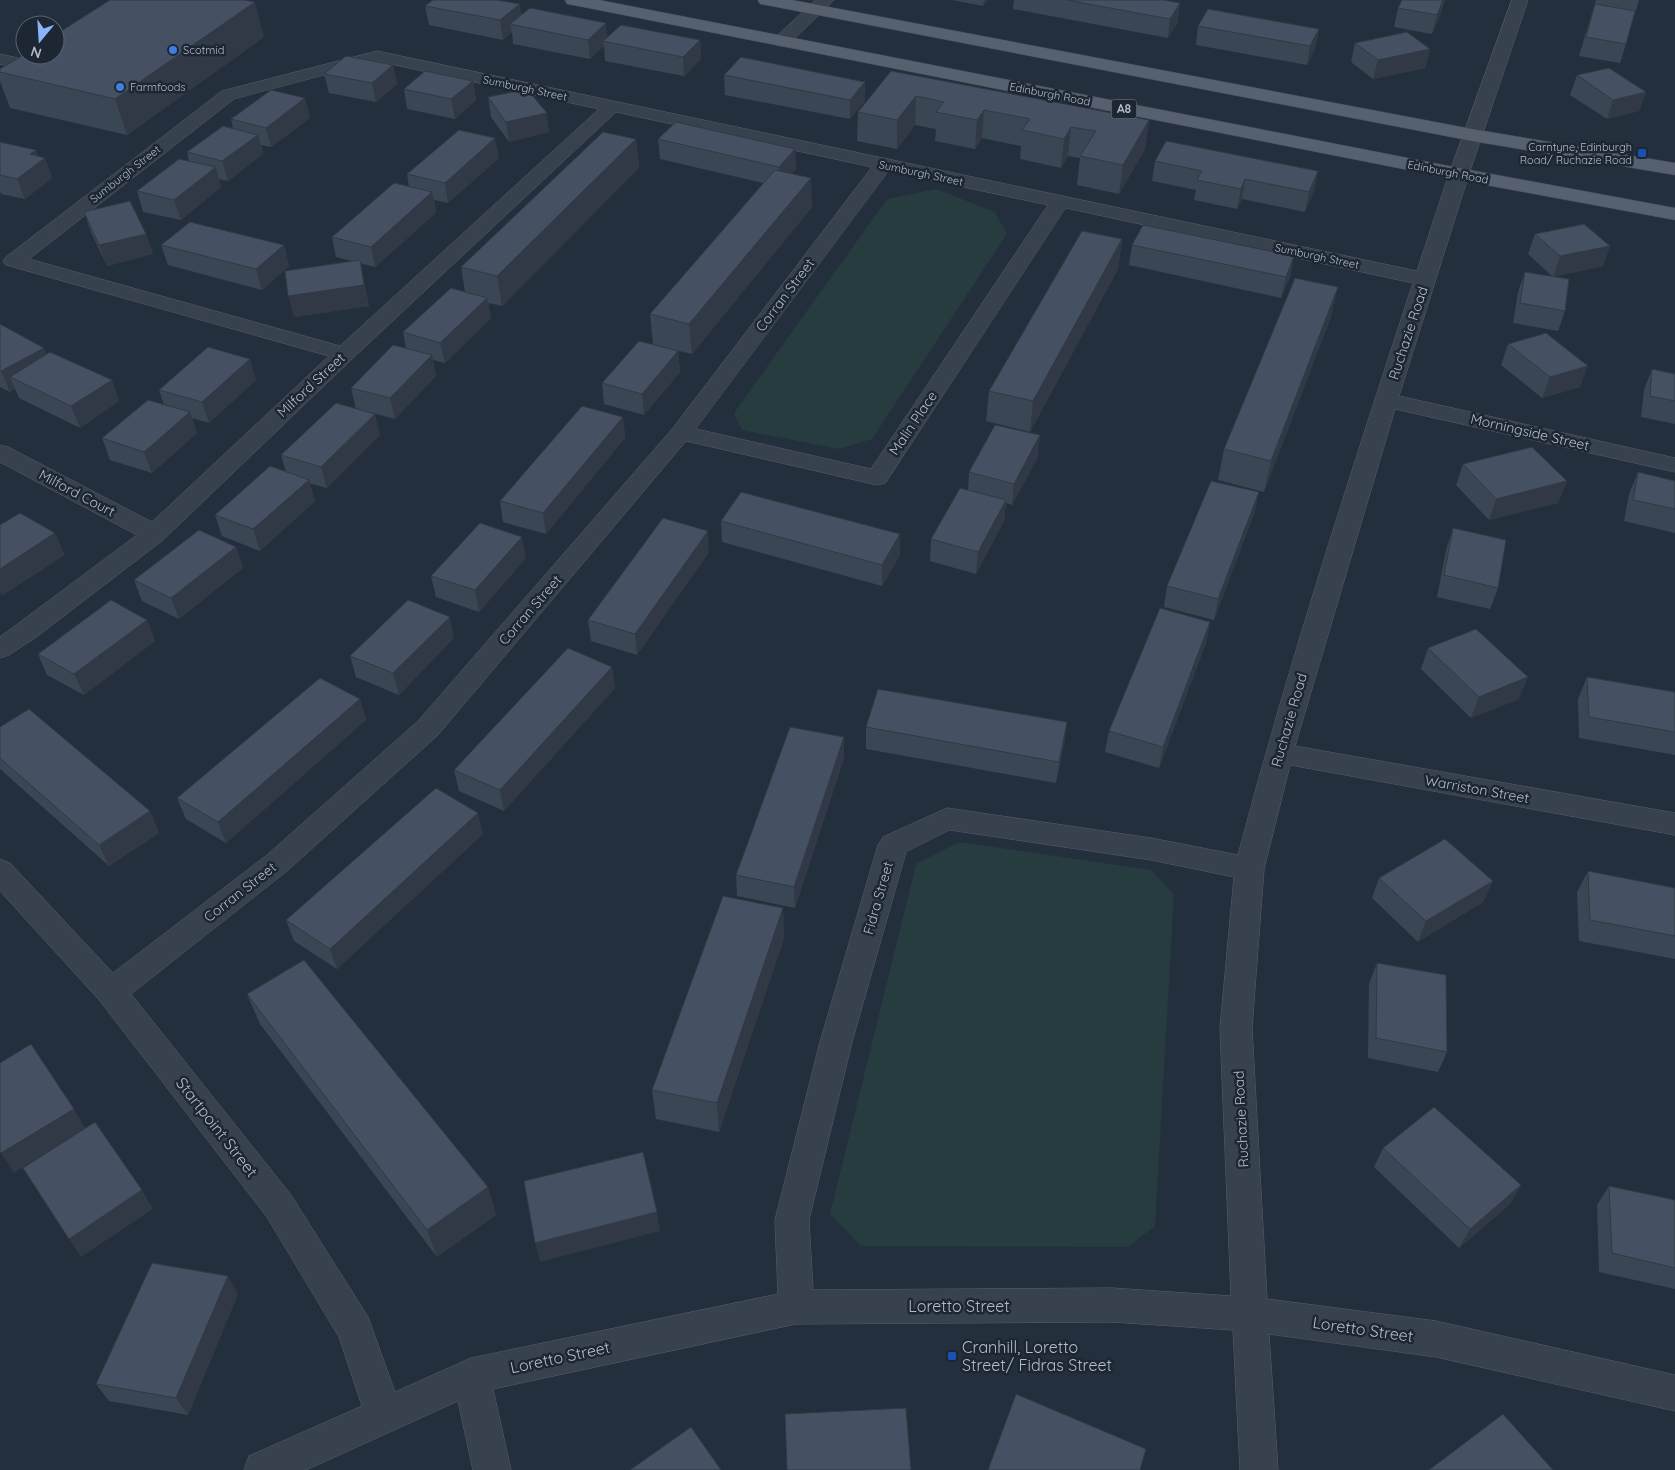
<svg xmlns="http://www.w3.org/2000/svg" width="1675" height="1470" viewBox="0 0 1675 1470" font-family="Quicksand,sans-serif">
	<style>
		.green { fill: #263c3f }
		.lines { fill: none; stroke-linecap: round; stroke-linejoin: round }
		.minor-casing { stroke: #565f6c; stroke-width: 1 }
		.major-casing { stroke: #414a57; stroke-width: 1 }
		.minor { fill: #38414e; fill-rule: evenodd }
		.major { fill: #56606e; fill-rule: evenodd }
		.wall { fill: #3b4654 }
		.shaded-wall { fill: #303945 }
		.building { fill: #455162; stroke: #303945 }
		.shop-dot { fill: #3f7fe0; stroke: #1d2633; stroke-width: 2 }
		.transit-dot { fill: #1a4fb4; stroke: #1d2633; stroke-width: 2 }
		.labels { text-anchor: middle; stroke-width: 5; stroke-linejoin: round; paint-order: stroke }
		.far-poi-label { font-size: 11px; fill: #b4bcc9; stroke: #1d2633; text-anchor: start }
		.far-street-label { font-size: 11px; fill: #b4bcc9; stroke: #1d2633 }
		.shield { fill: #1d2633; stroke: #878f9c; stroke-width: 1 }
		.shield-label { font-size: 12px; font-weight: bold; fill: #b4bcc9 }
		.street-label { font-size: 14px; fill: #b4bcc9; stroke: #1d2633 }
		.near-street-label { font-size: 16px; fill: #b4bcc9; stroke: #1d2633 }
		.near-poi-label { font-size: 16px; fill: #b4bcc9; stroke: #1d2633; text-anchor: start }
	</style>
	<rect width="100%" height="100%" fill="#242f3e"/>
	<path class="green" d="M936,189L995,212L1007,234L872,439L839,449L742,430L734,413L887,199Z
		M959,842L1151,870L1174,894L1155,1226L1128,1247L861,1246L830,1214L916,864Z"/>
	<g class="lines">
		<g class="minor-casing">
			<path id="minor" d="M816,0H834L788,45L782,46L776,45L773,41L776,37Z
				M1512,0H1528L1469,174L1399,396L1675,458V472L1395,409L1295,746L1675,813V835L1290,765L1264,869L1252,1028L1267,1299L1436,1321L1675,1375V1411L1436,1357L1269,1334L1278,1470H1240L1233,1330L1112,1322L796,1324L493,1389L511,1470H473L458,1401L306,1470H244L249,1456L362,1406L339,1337L267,1217L100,1001L0,891V859L10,863L113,973L267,855L418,721L673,428L872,167L616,112L352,359L163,540L35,638L9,655L0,658V637L137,535L0,462V445L8,447L152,522L329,356L6,265L3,261L6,257L222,91L377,51L1417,271L1449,174ZM377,61L599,109L340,346L29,259L234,99ZM889,171L1048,205L871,469L696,429ZM1066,208L1413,283C1351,472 1289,662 1238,855L1151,838L947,808L883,837L878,845L820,1042L775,1220L778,1294L471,1358L395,1392L368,1317L291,1195L131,994L287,871L438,735L686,441L877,485L885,483ZM950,830L1151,860L1234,877L1220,1028L1231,1296L1112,1288L813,1290L809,1220L852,1042L906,852Z
				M0,54L53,66L56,70L53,74L47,75L0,64Z"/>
		</g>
		<g class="major-casing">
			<path id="major" d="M565,0H599L1459,168L1675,208V220L1459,180L573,5L567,4Z
				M758,0H792L1472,129L1675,163V175L1472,141L766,5L760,4Z"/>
		</g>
		<use href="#minor" class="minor"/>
		<use href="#major" class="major"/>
	</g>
	<path class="wall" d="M952,0H988L983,6Z
		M1014,0H1164L1178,22L1168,38L1013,9Z
		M1445,0L1441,13L1432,34L1394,27L1398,8Z
		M1596,0H1639L1626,44L1620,63L1579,56Z
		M425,6L521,15L607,37L700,40L701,59L684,76L605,61L604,46L590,59L513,44L512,32L503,40L429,25Z
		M1198,26L1319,29L1315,49L1307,65L1196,45Z
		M264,37L127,135L10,108L0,81V69Z
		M1355,43L1430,49L1425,68L1373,79L1351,62Z
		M393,65L397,84L376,102L329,93L324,74Z
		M891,71L1149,120L1145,149L1119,194L1077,185L1080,158L1068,156L1061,168L1020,159L1021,146L982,138L975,149L935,141L936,129L915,125L897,149L857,141L858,112Z
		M724,75L865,101L850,119L725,95Z
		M1577,75L1646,92L1639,111L1607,119L1570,95Z
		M473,81L476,100L455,119L407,109L404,89Z
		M488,97L549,132L509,142L491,117Z
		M305,98L310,118L271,147L261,145L263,154L228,181L219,179L221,187L181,220L143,212L137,191L189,161L187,152L233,129L231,119Z
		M636,139L639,168L502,306L488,303L491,318L445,363L433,360L436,376L395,419L369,412L380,435L327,488L309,483L315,501L260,551L222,536L215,515L286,472L281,455L356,409L351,388L406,348L403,332L465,292L461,267Z
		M658,139L795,149L796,169L792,173L812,207L692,354L653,345L650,314L763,183L660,159Z
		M0,142L39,156L45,158L52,178L25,199L1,194L0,191Z
		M499,158L448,203L434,200L436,213L375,267L360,263L369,306L294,317L352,261L336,257L332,237L409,187L407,174Z
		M1155,161L1318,171L1314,191L1305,212L1242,199L1237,209L1194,200L1196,190L1152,181Z
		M84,212L146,234L153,254L107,266L91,232Z
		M1535,234L1610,246L1603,266L1553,277L1528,254Z
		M1122,239L1118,269L1030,432L986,421L989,391Z
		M161,245H284L289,266L262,290L168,265Z
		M1132,245L1294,256L1290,277L1281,298L1129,265Z
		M1525,272L1565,311L1558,331L1513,323L1518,292Z
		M1331,317L1264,492L1218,480L1224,449Z
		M0,324L46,354L112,380L119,401L80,428L19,398L15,389L10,392L0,387Z
		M1508,344L1580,387L1542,398L1501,365Z
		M678,351L680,372L644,415L604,404L602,383Z
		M1652,369L1675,374V424L1641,417L1644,390Z
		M256,380L209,423L192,418L197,433L152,473L110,460L102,438L164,405L159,390Z
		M623,417L625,438L546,534L503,522L500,501Z
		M1038,457L1012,505L1006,503L1004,521L976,574L930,561L931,539L968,490L969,472Z
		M1463,464L1567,481L1558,503L1489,520L1456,485Z
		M1638,472L1675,481V533L1624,521L1629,494Z
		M1259,492L1254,514L1214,620L1164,607L1167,586Z
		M721,521L900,555L882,586L722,542Z
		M1453,528L1498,588L1490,609L1437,597L1446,550Z
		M236,547L243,568L179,619L142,601L134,580Z
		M709,552L637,655L591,641L588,620Z
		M526,558L479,612L436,597L431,576Z
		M147,620L155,641L84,695L47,675L38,654Z
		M1210,622L1206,643L1159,768L1105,752L1109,731Z
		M454,638L399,695L356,677L350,656Z
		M1428,648L1519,699L1471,718L1421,669Z
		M612,667L615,688L504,811L459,791L454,770Z
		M1587,677L1675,692V755L1579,738L1578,699Z
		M360,699L366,720L226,843L186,819L177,798Z
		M1067,722L1064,744L1056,783L866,749V727Z
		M0,727L150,811L159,833L109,866L0,769Z
		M844,737V758L795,908L737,896L736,875Z
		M483,834L337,969L294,941L286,920Z
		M1588,871L1675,888V959L1579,941L1577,892Z
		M1379,878L1493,881L1483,902L1418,942L1372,898Z
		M783,908L784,938L719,1132L656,1119L652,1090Z
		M1377,963L1447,1052L1438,1072L1368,1058L1369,984Z
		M247,994L488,1187L496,1215L437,1257L260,1024Z
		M1383,1148L1521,1185L1510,1204L1459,1248L1374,1167Z
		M1609,1186L1675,1200V1289L1599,1272L1597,1205Z
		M238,1294L188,1415L109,1401L96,1384Z"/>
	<path class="shaded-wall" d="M984,0H988L983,6Z
		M1443,0H1445L1441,13L1432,34L1437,15Z
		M255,2L264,37L127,135L115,99Z
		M1180,3L1178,22L1168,38L1170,19Z
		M520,4L522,23L510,24L512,32L503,40L500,20Z
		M606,23L608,42L603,41L604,46L590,59L588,40Z
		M1319,29L1315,49L1307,65L1310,46Z
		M700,40L701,59L684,76L683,57Z
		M1430,49L1425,68L1373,79L1378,60Z
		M393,65L397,84L376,102L372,83Z
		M473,81L476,100L455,119L451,99Z
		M865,82V101L850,119V100Z
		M1646,92L1639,111L1607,119L1613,100Z
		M916,96L915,125L897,149V120Z
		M305,98L310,118L271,147L266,128Z
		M984,110L982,138L975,149L977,120Z
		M547,113L549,132L509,142L506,122Z
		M1149,120L1145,149L1119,194L1123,165Z
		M1071,127L1068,156L1061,168L1064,139Z
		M258,135L263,154L228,181L222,161Z
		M495,138L499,158L448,203L445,183Z
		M636,139L639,168L502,306L497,276Z
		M795,149L796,169L780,187L779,167Z
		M36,150L40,161L45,158L52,178L25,199L17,179L30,154Z
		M216,167L221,187L181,220L174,200Z
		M1318,171L1314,191L1305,212L1309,192Z
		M811,178L812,207L692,354L689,324Z
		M1245,179L1242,199L1237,209L1241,189Z
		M432,192L436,213L375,267L371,247Z
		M146,234L153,254L107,266L99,245Z
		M1122,239L1118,269L1030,432L1033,401Z
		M284,245L289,266L262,290L256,269Z
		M1610,246L1603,266L1553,277L1560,256Z
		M1294,256L1290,277L1281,298L1286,277Z
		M360,260L364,281L369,306L294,317L288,296Z
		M1338,287L1331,317L1264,492L1271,461Z
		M487,298L491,318L445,363L440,343Z
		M44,348L52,369L10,377L15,389L10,392L1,371Z
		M678,351L680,372L644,415L642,394Z
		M432,355L436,376L395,419L390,398Z
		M250,359L256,380L209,423L202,402Z
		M1588,366L1580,387L1542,398L1550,377Z
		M112,380L119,401L80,428L71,406Z
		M190,412L197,433L152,473L144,452Z
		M375,414L380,435L327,488L321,467Z
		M623,417L625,438L546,534L543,513Z
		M1040,435L1038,457L1012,505L1014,484Z
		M309,480L315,501L260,551L253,529Z
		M1567,481L1558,503L1489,520L1496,499Z
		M1259,492L1254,514L1214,620L1218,599Z
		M1006,500L1004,521L976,574L978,552Z
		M708,531L709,552L637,655L635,634Z
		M55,533L65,555L2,596L0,591V569Z
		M900,534V555L882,586V565Z
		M522,537L526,558L479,612L475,590Z
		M236,547L243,568L179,619L171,598Z
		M450,617L454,638L399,695L393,673Z
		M147,620L155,641L84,695L74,674Z
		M1210,622L1206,643L1159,768L1163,747Z
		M612,667L615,688L504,811L500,790Z
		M1528,677L1519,699L1471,718L1479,697Z
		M360,699L366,720L226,843L218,822Z
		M1067,722L1064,744L1056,783L1059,762Z
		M844,737V758L795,908L794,887Z
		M150,811L159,833L109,866L99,845Z
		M478,813L483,834L337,969L330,949Z
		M1493,881L1483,902L1418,942L1426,921Z
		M783,908L784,938L719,1132L717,1103Z
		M74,1109L85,1128L14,1173L1,1153Z
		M1521,1185L1510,1204L1459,1248L1470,1229Z
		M488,1187L496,1215L437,1257L427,1230Z
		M142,1190L153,1209L81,1257L69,1239Z
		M657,1212L660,1231L540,1262L535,1243Z
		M228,1276L238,1294L188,1415L176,1398Z"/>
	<path class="building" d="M110,0H245L255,2L115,99L0,72V69L25,54V55H55V35Z
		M433,0H497L520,4L500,20L425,6Z
		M1067,0H1164L1180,3L1170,19Z
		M1402,0H1443L1437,15L1398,8Z
		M1595,4L1635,11L1626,44L1586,37Z
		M530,8L606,23L588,40L510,24Z
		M1208,9L1319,29L1310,46L1198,26Z
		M621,25L700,40L683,57L603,41Z
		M1407,32L1430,49L1378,60L1355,43Z
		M346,56L393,65L372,83L324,74Z
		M741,57L865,82L850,100L724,75Z
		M1609,68L1646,92L1613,100L1577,75Z
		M425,71L473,81L451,99L404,89Z
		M891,71L1149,120L1123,165L1080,156L1096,131L1071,127L1064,139L1022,130L1030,119L984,110L977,120L936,112L944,102L916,96L897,120L858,112Z
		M527,89L547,113L506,122L488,97Z
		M271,90L305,98L266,128L231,119Z
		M676,122L795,149L779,167L658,139Z
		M223,126L258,135L222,161L187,152Z
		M459,130L495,138L445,183L407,174Z
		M603,132L636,139L497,276L461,267Z
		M1166,141L1318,171L1309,192L1245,179L1241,189L1197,180L1202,171L1155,161Z
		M0,142L36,150L30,154L45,158L17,179L0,175Z
		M179,159L216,167L174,200L137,191Z
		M775,170L811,178L689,324L650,314Z
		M394,183L432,192L371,247L332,237Z
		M130,201L146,234L99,245L84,212Z
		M190,222L284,245L256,269L161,245Z
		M1584,224L1610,246L1560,256L1535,234Z
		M1143,225L1294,256L1286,277L1132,245Z
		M1082,231L1122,239L1033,401L989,391Z
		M360,260L364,285L288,296L285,271Z
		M1525,272L1569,279L1565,311L1520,303Z
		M1295,278L1338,287L1271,461L1224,449Z
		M451,288L487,298L440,343L403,332Z
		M0,324L44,348L1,371H0Z
		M1546,333L1588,366L1550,377L1508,344Z
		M639,341L678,351L642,394L602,383Z
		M393,345L432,355L390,398L351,388Z
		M208,347L250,359L202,402L159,390Z
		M50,352L112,380L71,406L10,377Z
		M1652,369L1675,374V401L1650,396Z
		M148,400L190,412L144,452L102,438Z
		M336,403L375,414L321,467L281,455Z
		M582,406L623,417L543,513L500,501Z
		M995,425L1040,435L1014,484L969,472Z
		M1532,447L1567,481L1496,499L1463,464Z
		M270,466L309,480L253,529L215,515Z
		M1638,472L1675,481V509L1633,500Z
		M1211,481L1259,492L1218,599L1167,586Z
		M960,488L1006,500L978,552L931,539Z
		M741,492L900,534L882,565L721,521Z
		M20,513L55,533L0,569V525Z
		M663,518L708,531L635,634L588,620Z
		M480,523L522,537L475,590L431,576Z
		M1453,528L1506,540L1498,588L1444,575Z
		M199,530L236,547L171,598L134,580Z
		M111,600L147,620L74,674L38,654Z
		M408,600L450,617L393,673L350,656Z
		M1160,608L1210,622L1163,747L1109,731Z
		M1476,629L1528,677L1479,697L1428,648Z
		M568,648L612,667L500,790L454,770Z
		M1587,677L1675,692V732L1589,717Z
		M320,678L360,699L218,822L177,798Z
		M878,689L1067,722L1059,762L866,727Z
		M29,709L150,811L99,845L0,758V727Z
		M790,727L844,737L794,887L736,875Z
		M436,788L478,813L330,949L286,920Z
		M1445,839L1493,881L1426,921L1379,878Z
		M1588,871L1675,888V936L1590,920Z
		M723,896L783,908L717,1103L652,1090Z
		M304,960L488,1187L427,1230L247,994Z
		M1377,963L1446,975L1447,1052L1376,1038Z
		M31,1044L74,1109L1,1153L0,1152V1063Z
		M1434,1107L1521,1185L1470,1229L1383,1148Z
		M95,1122L142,1190L69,1239L23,1168Z
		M643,1152L657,1212L535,1243L524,1181Z
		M1609,1186L1675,1200V1268L1612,1253Z
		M152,1263L228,1276L176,1398L96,1384Z
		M1016,1394L1146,1449L1140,1470H988Z
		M906,1408L911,1470H787L785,1414Z
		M1503,1414L1553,1470H1429Z
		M691,1427L721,1470H630Z"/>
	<g class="shop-dot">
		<circle cx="173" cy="50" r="5"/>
		<circle cx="120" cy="87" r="5"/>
	</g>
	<g class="transit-dot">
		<rect x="1637" y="148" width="10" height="10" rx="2.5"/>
		<rect x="947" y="1351" width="10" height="10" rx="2.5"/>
	</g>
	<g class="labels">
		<g class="far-poi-label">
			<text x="183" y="54">Scotmid</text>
			<text x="130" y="91">Farmfoods</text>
			<text x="1632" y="151" text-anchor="end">Carntyne, Edinburgh<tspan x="1632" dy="13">Road/ Ruchazie Road</tspan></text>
		</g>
		<g class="far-street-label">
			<text transform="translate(525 88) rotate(12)" y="4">Sumburgh Street</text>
			<text transform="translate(1050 94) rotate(11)" y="4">Edinburgh Road</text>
			<text transform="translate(1448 172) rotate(11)" y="4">Edinburgh Road</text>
			<text transform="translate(921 173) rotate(12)" y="4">Sumburgh Street</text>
			<text transform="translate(125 174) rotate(-38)" y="4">Sumburgh Street</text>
			<text transform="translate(1317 256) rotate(12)" y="4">Sumburgh Street</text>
		</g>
		<rect class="shield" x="1111.5" y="99.5" width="25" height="19" rx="4"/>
		<g class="shield-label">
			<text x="1124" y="113">A8</text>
		</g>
		<g class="street-label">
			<text transform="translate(785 295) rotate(-53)" y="5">Corran Street</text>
			<text transform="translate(1408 333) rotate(-72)" y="5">Ruchazie Road</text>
			<text transform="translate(311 385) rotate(-43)" y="5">Milford Street</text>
			<text transform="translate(913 423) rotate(-56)" y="5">Malin Place</text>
			<text transform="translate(1530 432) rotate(13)" y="5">Morningside Street</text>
			<text transform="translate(77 493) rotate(28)" y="5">Milford Court</text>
			<text transform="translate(530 610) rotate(-49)" y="5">Corran Street</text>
			<text transform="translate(1289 720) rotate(-74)" y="5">Ruchazie Road</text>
			<text transform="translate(1477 789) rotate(10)" y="5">Warriston Street</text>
			<text transform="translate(240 892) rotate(-38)" y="5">Corran Street</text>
			<text transform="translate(878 898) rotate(-74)" y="5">Fidra Street</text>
			<text transform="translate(1241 1119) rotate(-93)" y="5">Ruchazie Road</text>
		</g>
		<g class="near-street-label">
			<text transform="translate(217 1127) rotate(52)" y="6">Startpoint Street</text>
			<text x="959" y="1312">Loretto Street</text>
			<text transform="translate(1363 1329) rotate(8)" y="6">Loretto Street</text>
			<text transform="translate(560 1357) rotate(-12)" y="6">Loretto Street</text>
		</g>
		<g class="near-poi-label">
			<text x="962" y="1353">Cranhill, Loretto<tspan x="962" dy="18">Street/ Fidras Street</tspan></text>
		</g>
	</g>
	<g transform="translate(40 40) rotate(198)"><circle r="24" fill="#1d2633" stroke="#59626f"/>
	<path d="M0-4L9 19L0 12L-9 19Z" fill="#8ab4f8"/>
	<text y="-8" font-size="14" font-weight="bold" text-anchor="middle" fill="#b4bcc9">N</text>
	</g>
</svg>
